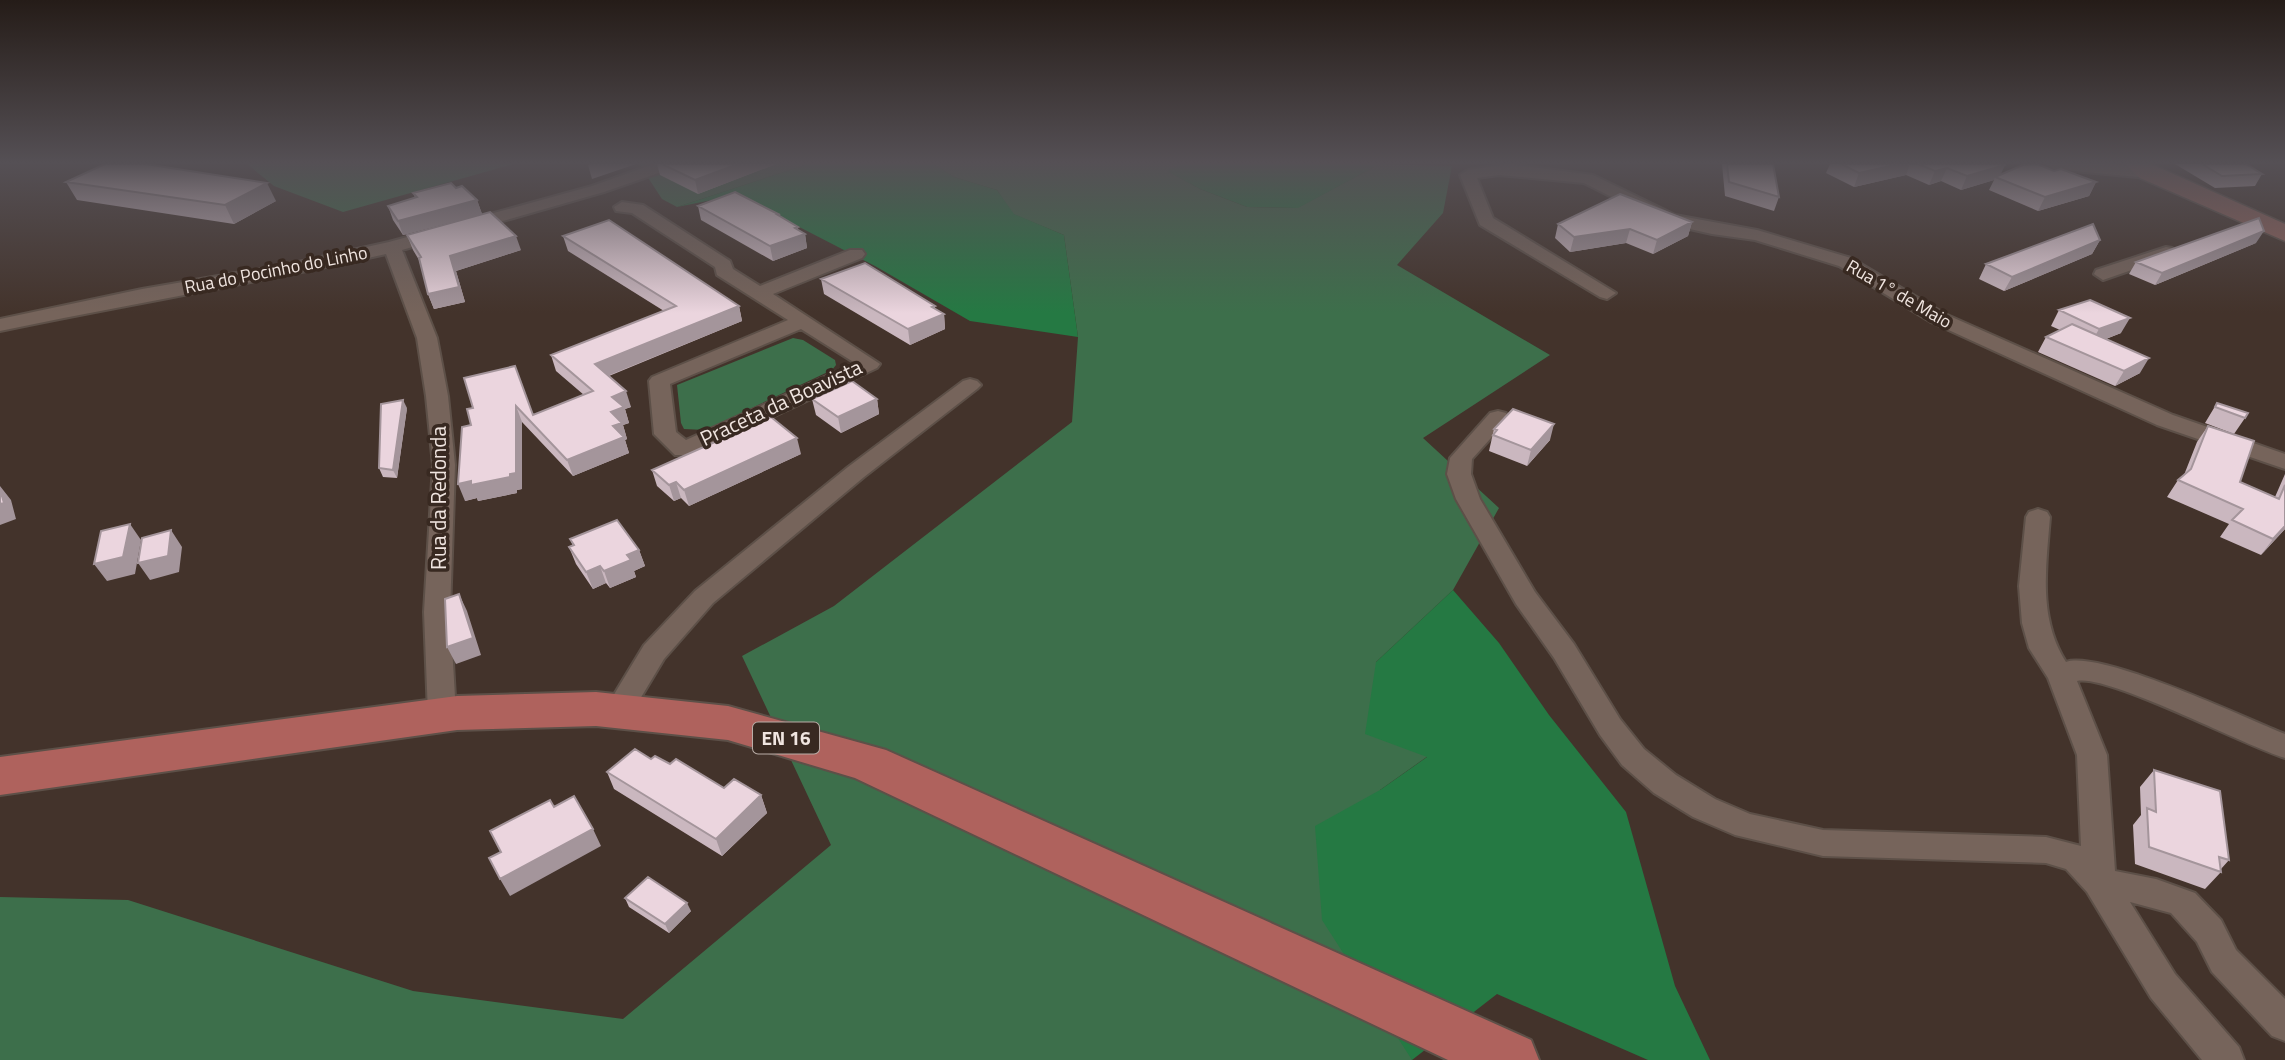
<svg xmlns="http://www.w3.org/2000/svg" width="2285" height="1060" viewBox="0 0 2285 1060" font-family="'Titillium Web',sans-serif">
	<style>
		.green { fill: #3d6f4b }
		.forest { fill: #257943 }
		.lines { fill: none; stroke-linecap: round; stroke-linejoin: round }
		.street-casing { stroke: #5d5048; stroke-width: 4 }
		.secondary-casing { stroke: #5d5048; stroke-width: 3 }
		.primary-casing { stroke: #5d5048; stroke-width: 4 }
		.street { fill: #76645b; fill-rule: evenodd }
		.secondary { fill: #92635c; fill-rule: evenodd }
		.primary { fill: #af625d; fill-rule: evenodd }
		.wall { fill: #cab7bf }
		.shaded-wall { fill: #a4959b }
		.building { fill: #ebd5de; stroke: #a4959b; stroke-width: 2 }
		.labels { text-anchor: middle; stroke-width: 7; stroke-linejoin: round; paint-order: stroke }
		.far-street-label { font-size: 18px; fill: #f0e5e0; stroke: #382921 }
		.shield { fill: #382921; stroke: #b9ada7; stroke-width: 2 }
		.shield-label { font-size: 19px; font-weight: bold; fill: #f0e5e0 }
		.street-label { font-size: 21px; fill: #f0e5e0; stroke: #382921 }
	</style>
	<rect width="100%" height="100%" fill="#43332b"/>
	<path class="green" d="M247,164H514L343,212L274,186Z
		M639,164H808L677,207L662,199Z
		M934,164H1182L1168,171L1200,189L1247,207L1297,208L1380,164L1452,166L1443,213L1397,265L1550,355L1423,438L1499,508L1453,590L1376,662L1428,756L1380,790L1412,1060H0V897L128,900L413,991L623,1019L831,845L742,656L834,606L1072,422L1078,337L1064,235L1013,214L997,190L954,177Z
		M793,338L803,340L835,360L836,365L832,370L705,430L684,429L681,423L677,385Z"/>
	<path class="forest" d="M808,164H934L954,177L997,190L1014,214L1064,235L1078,337L970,321L875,266L737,195L677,207Z
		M1182,164H1380L1298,208L1247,207L1200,189L1167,171Z
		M1453,590L1499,643L1549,715L1626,812L1675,986L1710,1060H1648L1497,994L1412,1060L1322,920L1315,826L1380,790L1427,757L1365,734L1376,662Z"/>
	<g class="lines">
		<g class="street-casing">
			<path id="street" d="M654,164H678L676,167L604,192L402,250L437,338L448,396L455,465L450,612L456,714L452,722L442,725L432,722L428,714L424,612L433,465L426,396L417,338L386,254C258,283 128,304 0,331V319L142,289L289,264L389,242L592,186Z
				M1508,164L1593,175L1675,215L1757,230L1851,258L1945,314L2173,415L2285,454V469L2157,425L1931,322L1839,266L1755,240L1712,234L1663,223L1584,183L1499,175L1477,178L1493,218L1616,293L1607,299L1600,297L1480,225L1460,175L1468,170Z
				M2045,164C2066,164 2144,161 2156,173L2148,178L2053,169Z
				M622,202L643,205L730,261L733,269L760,286L850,250H862L865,254L862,258L773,294L880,364L877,368L691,455H675L654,434L649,381L652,377L788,320L717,275L715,267L632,213L616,211L614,207ZM801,329L855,363L686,440L676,432L670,384Z
				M2166,247L2172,248L2175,252L2172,256L2103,280L2094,274L2096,270Z
				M970,379L977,381L981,385L977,389L864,477L713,603L664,659L628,719L618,722L608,719L604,711L644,645L695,591L848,467L963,381Z
				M1498,411L1506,413L1509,418L1472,459L1471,474L1480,499L1535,592L1574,644L1620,719L1644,749L1676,775L1715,799L1750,814L1823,830L2046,837L2081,846L2077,755L2048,678L2029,648L2022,623L2019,586L2026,517L2029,512L2038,509L2047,512L2050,517C2046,567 2038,618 2066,662C2101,650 2245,718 2285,734V758C2245,746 2108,674 2077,681L2107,755L2115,871L2156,879L2195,893L2221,920L2236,950L2285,999V1041L2272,1036L2212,972L2197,942L2171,913L2130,902L2175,974L2239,1047L2244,1060H2202L2151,998L2087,892L2066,869L2046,863L1823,856L1735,835L1693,817L1654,793L1622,765L1600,735L1554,658L1516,604L1456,499L1447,474L1450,458L1490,413Z"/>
		</g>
		<g class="secondary-casing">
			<path id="secondary" d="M2125,164H2151L2285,224V241L2140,178Z"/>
		</g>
		<g class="primary-casing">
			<path id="primary" d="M596,692L728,706L886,750L1531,1040L1539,1060H1448L855,778L728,740L596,726L457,730L0,795V757L457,696Z"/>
		</g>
		<use href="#street" class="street"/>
		<use href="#secondary" class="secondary"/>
		<use href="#primary" class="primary"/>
	</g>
	<path class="wall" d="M657,164H776L698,194L660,175Z
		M1722,164H1773L1779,197L1774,211L1725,196Z
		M1830,164L2005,165L2000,174L2054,171L2096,182L2089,196L2038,211L1989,190L1994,180L1961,190L1941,181L1929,185L1906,175L1854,187L1826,173Z
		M2175,164H2246L2262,174L2255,186L2215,188Z
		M66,182L276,201L234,224L77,200Z
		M456,188L477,200L482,214L403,235L393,220L388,206L415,198L413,193Z
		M698,206L780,215V217L798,227V230L805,234L807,248L773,261L701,220Z
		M1692,222L1688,236L1653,254L1626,243L1570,252L1555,238L1558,224Z
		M407,235L521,250L456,271L465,302L434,309L428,294L419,260L413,250Z
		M563,236L739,306L742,321L609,376L631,407L625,409L629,423L623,425L627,439L625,440L629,453L573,476L522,422V489L517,490V493L478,501L477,498L465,501L473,408L464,378L533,415L584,395L556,371L551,355L664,311L568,251Z
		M2100,240L2092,254L2004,291L1979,279L1986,264Z
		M2256,243L2155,285L2129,274L2136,262Z
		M821,279L935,306V309L944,314L945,329L910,345L824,294Z
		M2059,310L2121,333L2106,339L2140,373L2115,386L2038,352L2046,337L2060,330L2051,326Z
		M812,399H877L879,414L841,433L816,415Z
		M2217,403L2245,418L2234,434L2205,423Z
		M407,408L397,478L383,477L379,468Z
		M2208,426L2240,482L2275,497L2285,474V529L2261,555L2220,537L2229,524L2167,497L2178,480L2184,475L2197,442Z
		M1494,429L1550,440L1527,466L1489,451Z
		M801,454L689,506L681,498L674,501L657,486L652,470Z
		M570,539L639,550L645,566L634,571L636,577L610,588L606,583L593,589L576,564L569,547L573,546Z
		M651,759L670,764L724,788L761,795L767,813L722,856L614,789L607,772Z
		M2154,770L2229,860L2221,869V872L2205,889L2135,864L2133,825L2141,815L2140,787Z
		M625,898L691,911L669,933L629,907Z"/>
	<path class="shaded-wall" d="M591,164H636L592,179L588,165Z
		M738,164H776L698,194L695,180Z
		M1899,164H1910L1906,175L1854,187L1859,173Z
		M2005,165L1999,178L1995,177L1994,180L1961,190L1967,176Z
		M1947,168L1941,181L1929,185L1935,171Z
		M2096,182L2089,196L2038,211L2045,197Z
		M267,183L276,201L234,224L225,205Z
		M477,200L482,214L403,235L398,221Z
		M1692,222L1688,236L1653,254L1657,240Z
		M798,227L799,236L805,234L807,248L773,261L770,246Z
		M1630,229L1626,243L1570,252L1574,237Z
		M2264,231L2256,243L2155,285L2162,273Z
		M516,236L521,250L456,271L465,302L434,309L428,294L450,256Z
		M2100,240L2092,254L2004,291L2012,277Z
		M739,306L742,321L600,379L595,364Z
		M935,306L936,317L944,314L945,329L910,345L908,329L932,307Z
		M2130,318L2121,333L2090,345L2099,329Z
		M2149,358L2140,373L2115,386L2124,371Z
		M626,391L631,407L625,409L629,423L623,425L627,439L625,440L629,453L573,476L567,460L613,426L611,412L612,397Z
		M877,399L879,414L841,433L838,417Z
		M403,400L407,408L397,478L393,470Z
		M516,406L522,422V489L517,490V493L478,501L477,498L465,501L458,484L471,481Z
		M1554,424L1550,440L1527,466L1531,450Z
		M797,438L801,454L689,506L684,490Z
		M676,482L681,498L674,501L669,485Z
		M0,486L11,500L16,519L0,525Z
		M130,524L141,540L135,574L107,581L94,564Z
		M2285,526V529L2261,555L2273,539Z
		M171,530L182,547L179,572L150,580L138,563Z
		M639,550L645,566L634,571L636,577L610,588L604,571L627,555Z
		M600,566L606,583L593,589L586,572Z
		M459,594L467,611L481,655L456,664L447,647Z
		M761,795L767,813L722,856L716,839Z
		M593,829L601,846L510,896L500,879Z
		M687,903L691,911L669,933L665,924Z"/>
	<path class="building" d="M105,164H145L267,183L225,205L66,182Z
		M662,164H738L695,180Z
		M1727,164H1773L1779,197L1729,182Z
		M1841,164H1899L1859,173Z
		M1918,164H2004L2005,165L1967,176L1947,168L1935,171Z
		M2037,164L2054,171L2061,169L2096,182L2045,197L1995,177L2023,165Z
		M2202,164H2246L2262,174L2222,176Z
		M451,183L456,188L462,186L477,200L398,221L388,206L417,197L413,193Z
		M735,192L780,215H778L798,227L795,228L805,234L770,246L698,206Z
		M1620,194L1692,222L1657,240L1630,229L1574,237L1558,224Z
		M490,212L516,236L450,256L459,287L428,294L419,258L421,257L407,235Z
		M2259,218L2264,231L2162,273L2136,262Z
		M609,220L739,306L595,364L626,391L612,397L624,407L611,412L622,423L613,426L624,437L567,460L516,406V473L510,474V477L471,485V481L458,484L462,427L471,425L467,409L473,408L464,378L515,366L533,415L593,391L551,355L676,306L563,236Z
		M2093,224L2100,240L2012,277L1986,264Z
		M865,263L935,306L932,307L944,314L908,329L821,279Z
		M2090,300L2130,318L2099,329L2059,310Z
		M2072,324L2149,358L2124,371L2046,337Z
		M852,381L877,399L838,417L812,399Z
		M403,400L393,470L379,468L381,404Z
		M2217,403L2248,413L2245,418L2215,407Z
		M1513,409L1554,424L1531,450L1493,435L1497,430L1494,429Z
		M771,417L797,438L684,490L676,482L669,485L652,470Z
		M2208,426L2254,441L2240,482L2279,499L2285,485V526L2273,539L2232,520L2243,509L2178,480L2191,469Z
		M0,489L4,503L0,504Z
		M617,520L639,550L627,555L631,560L604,571L600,566L586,572L569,547L574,545L570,539Z
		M130,524L123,557L94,564L101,531Z
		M171,530L168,556L138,563L142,538Z
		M459,594L473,638L447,647L445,599Z
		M635,749L651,759L655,756L670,764L676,759L724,788L734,779L761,795L716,839L607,772Z
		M2154,770L2220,791L2229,860L2219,857L2221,872L2149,847L2147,808L2156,812Z
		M574,796L593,829L500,879L489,858L501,852L490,831L550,800L554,807Z
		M648,877L687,903L665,924L625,898Z"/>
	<linearGradient id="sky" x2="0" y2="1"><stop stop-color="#251c18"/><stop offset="0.52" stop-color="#555055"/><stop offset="1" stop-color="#555055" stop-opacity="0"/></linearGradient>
	<rect width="2285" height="313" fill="url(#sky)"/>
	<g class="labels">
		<g class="far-street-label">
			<text transform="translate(276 270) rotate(-11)" y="6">Rua do Pocinho do Linho</text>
			<text transform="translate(1899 294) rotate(30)" y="6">Rua 1° de Maio</text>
		</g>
		<rect class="shield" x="753" y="722.5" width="66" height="31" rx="5"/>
		<g class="shield-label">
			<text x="786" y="745">EN 16</text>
		</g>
		<g class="street-label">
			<text transform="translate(781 403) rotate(-25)" y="7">Praceta da Boavista</text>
			<text transform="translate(439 498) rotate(-90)" y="7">Rua da Redonda</text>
		</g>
	</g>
</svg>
